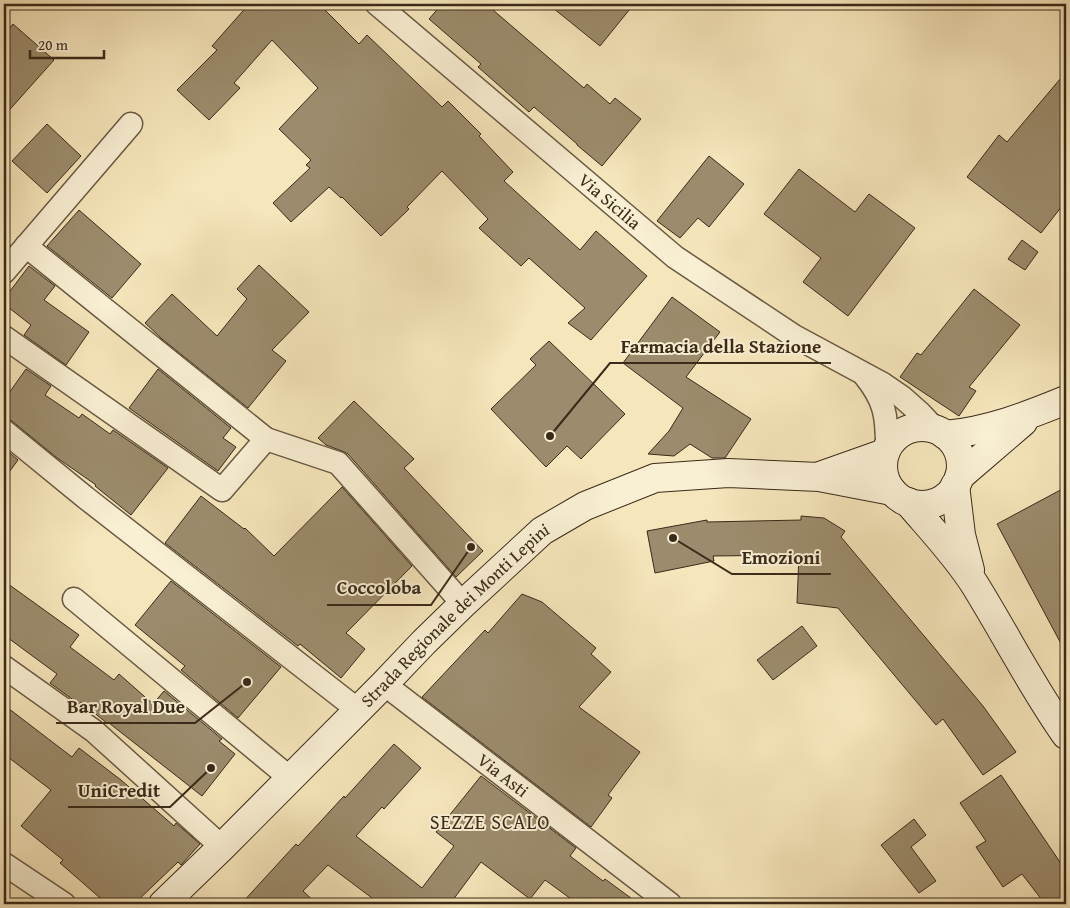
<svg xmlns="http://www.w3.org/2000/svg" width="1070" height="908" viewBox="0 0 1070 908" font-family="'Gentium Book Plus',serif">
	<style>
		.building { fill: #9c8c6d; stroke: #3a2a19 }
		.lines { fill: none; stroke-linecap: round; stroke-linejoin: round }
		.street-casing { stroke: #695942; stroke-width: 25 }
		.secondary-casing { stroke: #3a2a19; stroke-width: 30 }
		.street { stroke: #f9efd3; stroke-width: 22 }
		.secondary { stroke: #f9efd3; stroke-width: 28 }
		.labels { text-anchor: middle; stroke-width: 4; stroke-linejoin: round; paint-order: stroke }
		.street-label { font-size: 18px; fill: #3a2a19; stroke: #f9efd3 }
		.quarter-label { font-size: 20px; letter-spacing: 1px; fill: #3a2a19; stroke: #f9efd3 }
		.leader { fill: none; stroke: #3a2a19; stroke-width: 2 }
		.callout-dot { fill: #3a2a19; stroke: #f9efd3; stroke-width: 2 }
		.callout-label { font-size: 19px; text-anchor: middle; font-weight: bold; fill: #3a2a19; stroke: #f9efd3; stroke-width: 4; stroke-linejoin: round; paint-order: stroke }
	</style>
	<rect width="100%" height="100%" fill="#f6e6bb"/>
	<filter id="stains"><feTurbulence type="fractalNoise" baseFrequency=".004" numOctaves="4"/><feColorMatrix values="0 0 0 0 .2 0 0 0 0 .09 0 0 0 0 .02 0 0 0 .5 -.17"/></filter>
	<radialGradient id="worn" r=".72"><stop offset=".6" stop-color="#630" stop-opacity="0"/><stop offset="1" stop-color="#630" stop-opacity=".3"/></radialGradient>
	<path class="building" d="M249,4H319L359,44L367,35L442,107L448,101L481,134L479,136L513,172L504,181L580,250L596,231L647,276L591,340L568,323L585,308L529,258L521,266L479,228L488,219L442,171L407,207L409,209L381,236L342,197L341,198L329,187L291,222L273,203L310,168L306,165L311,160L279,129L318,88L272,40L234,83L240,88L209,120L177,90L217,50L212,46Z
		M442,4H486L584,88L587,84L610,104L615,98L641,119L602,166L577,145V144L534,107L529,112L478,67L481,64L429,19Z
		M548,4H634L600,46Z
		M13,24L54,60L4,116V35Z
		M1066,72V201L1041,233L967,177L999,135L1007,142Z
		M47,124L81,156L47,193L12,161Z
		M709,156L744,184L709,227L698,218L680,238L657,221Z
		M799,169L855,212L869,194L915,228L848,316L803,282L821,258L764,214Z
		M79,210L141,264L112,298L47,246Z
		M1022,240L1038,252L1025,270L1008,259Z
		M259,265L309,312L272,350L286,361L248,408L162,339L145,323L172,294L217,336L247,299L237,289Z
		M29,266L55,286L44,300L89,332L66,365L24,335L31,325L4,304V299Z
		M974,289L1020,325L969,387L976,391L959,416L900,377L917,353L921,355Z
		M672,297L720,332L686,377L751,419L725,458H712L690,444L674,456L648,454L669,431L683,408L623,363Z
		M549,341L625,414L581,459L567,446L546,467L491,409L536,365L530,359Z
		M26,369L51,386L45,395L79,418L82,414L110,434L113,430L168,468L131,515L95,486L96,485L56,457L12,421L4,418V400Z
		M158,369L231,428L223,438L236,447L218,471L129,408Z
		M354,401L414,459L404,468L483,551L456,577L348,454L342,451L326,445L318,438Z
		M4,448L18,460L4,479Z
		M342,487L412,566L346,633L365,649L341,678L300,644L298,646L165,543L201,496L244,529L245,528L274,556Z
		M1066,487V653L997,524Z
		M801,516L824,518L845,531L841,537L983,706L1016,752L983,775L943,719L936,725L838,608L797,603L799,555L713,556L714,561L655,573L647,531L707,520V522L801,520Z
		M4,581L79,635L70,647L114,680L119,674L153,704L164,691L222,739L219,741L235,754L202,796L109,723L108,724L81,702L79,704L50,683L57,674L4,635Z
		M171,581L281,667L238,718L181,670L185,666L135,625Z
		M522,594L542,602L596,648L591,654L611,672L579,707L640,752L608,795L612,798L591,827L422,697L485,630L488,633Z
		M802,626L817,646L773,680L757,660Z
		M4,705L72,757L79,748L121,780L174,826L176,823L200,844L181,865L178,862L134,904H107L60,863L63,860L21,826L51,790L4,754Z
		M394,744L421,768L384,809L382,807L356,836L422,888L454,846L436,832L481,776L576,848L570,856L603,881L605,879L639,904H578L545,880L530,899L481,862L450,904H380L328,865L303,891L317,904H241L296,844L298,846L344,796L345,798Z
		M1001,775L1066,871V904H1045L1022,874L1003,887L976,847L986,841L960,803Z
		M914,819L926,835L911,847L936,881L919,893L881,845Z"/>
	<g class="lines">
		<g class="street-casing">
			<g id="street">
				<path id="s1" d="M377,4L675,257L794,336L883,384L902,397L920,413L935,429"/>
				<path d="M26,246L266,439"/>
				<path d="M4,272L131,124"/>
				<path d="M4,337L222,490L266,439L338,463L463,604"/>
				<path d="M865,376C885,401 887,416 887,447"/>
				<path d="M4,431L86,498L358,710"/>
				<path d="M74,599L290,778"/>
				<path d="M4,667L94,731L222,847"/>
				<path id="s2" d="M384,684L670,904"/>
				<path d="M4,864L64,904"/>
			</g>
		</g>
		<g class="secondary-casing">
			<g id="secondary">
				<circle cx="922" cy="466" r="39"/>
				<path d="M945,435C988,431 1027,416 1066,400"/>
				<path d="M820,476L885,453"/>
				<path d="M959,477L1023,422"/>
				<path d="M955,485L961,535L970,570"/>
				<path d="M908,502C931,529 956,555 975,585C1006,635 1032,687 1066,735"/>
				<path id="s3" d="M163,904L222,847L384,684L424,642L463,604L542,531L585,506L655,478L728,473L819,477L892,491"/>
			</g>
		</g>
		<use href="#street" class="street"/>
		<use href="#secondary" class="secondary"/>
	</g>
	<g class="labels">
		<g class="street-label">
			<text dy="6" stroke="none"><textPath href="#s1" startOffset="305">Via Sicilia</textPath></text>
			<text dy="6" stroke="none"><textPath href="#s3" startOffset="411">Strada Regionale dei Monti Lepini</textPath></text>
			<text dy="6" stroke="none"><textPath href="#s2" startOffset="150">Via Asti</textPath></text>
		</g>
		<g class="quarter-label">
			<text x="490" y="829">SEZZE SCALO</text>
		</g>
	</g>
	<path class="leader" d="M550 436L610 363H831M673 538L732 574H831M471 547L431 605H327M247 682L195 723H56M211 768L170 807H68"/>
	<g class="callout-dot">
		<circle cx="550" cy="436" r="5"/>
		<circle cx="673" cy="538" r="5"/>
		<circle cx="471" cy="547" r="5"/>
		<circle cx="247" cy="682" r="5"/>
		<circle cx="211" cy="768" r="5"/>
	</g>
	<g class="callout-label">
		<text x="721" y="353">Farmacia della Stazione</text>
		<text x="781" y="564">Emozioni</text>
		<text x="379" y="594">Coccoloba</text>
		<text x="126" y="713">Bar Royal Due</text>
		<text x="119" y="797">UniCredit</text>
	</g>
	<rect width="1070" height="908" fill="none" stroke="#f6e6bb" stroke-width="20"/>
	<rect x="5" y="5" width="1060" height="898" fill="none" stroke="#3a2a19" stroke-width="2.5"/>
	<rect x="10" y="10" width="1050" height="888" fill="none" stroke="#3a2a19"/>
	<path d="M30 50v8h74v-8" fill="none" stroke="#3a2a19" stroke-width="2.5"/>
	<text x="38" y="50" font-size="15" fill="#3a2a19" stroke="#f9efd3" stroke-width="4" paint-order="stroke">20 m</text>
	<rect width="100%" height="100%" filter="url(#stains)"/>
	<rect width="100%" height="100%" fill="url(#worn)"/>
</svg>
